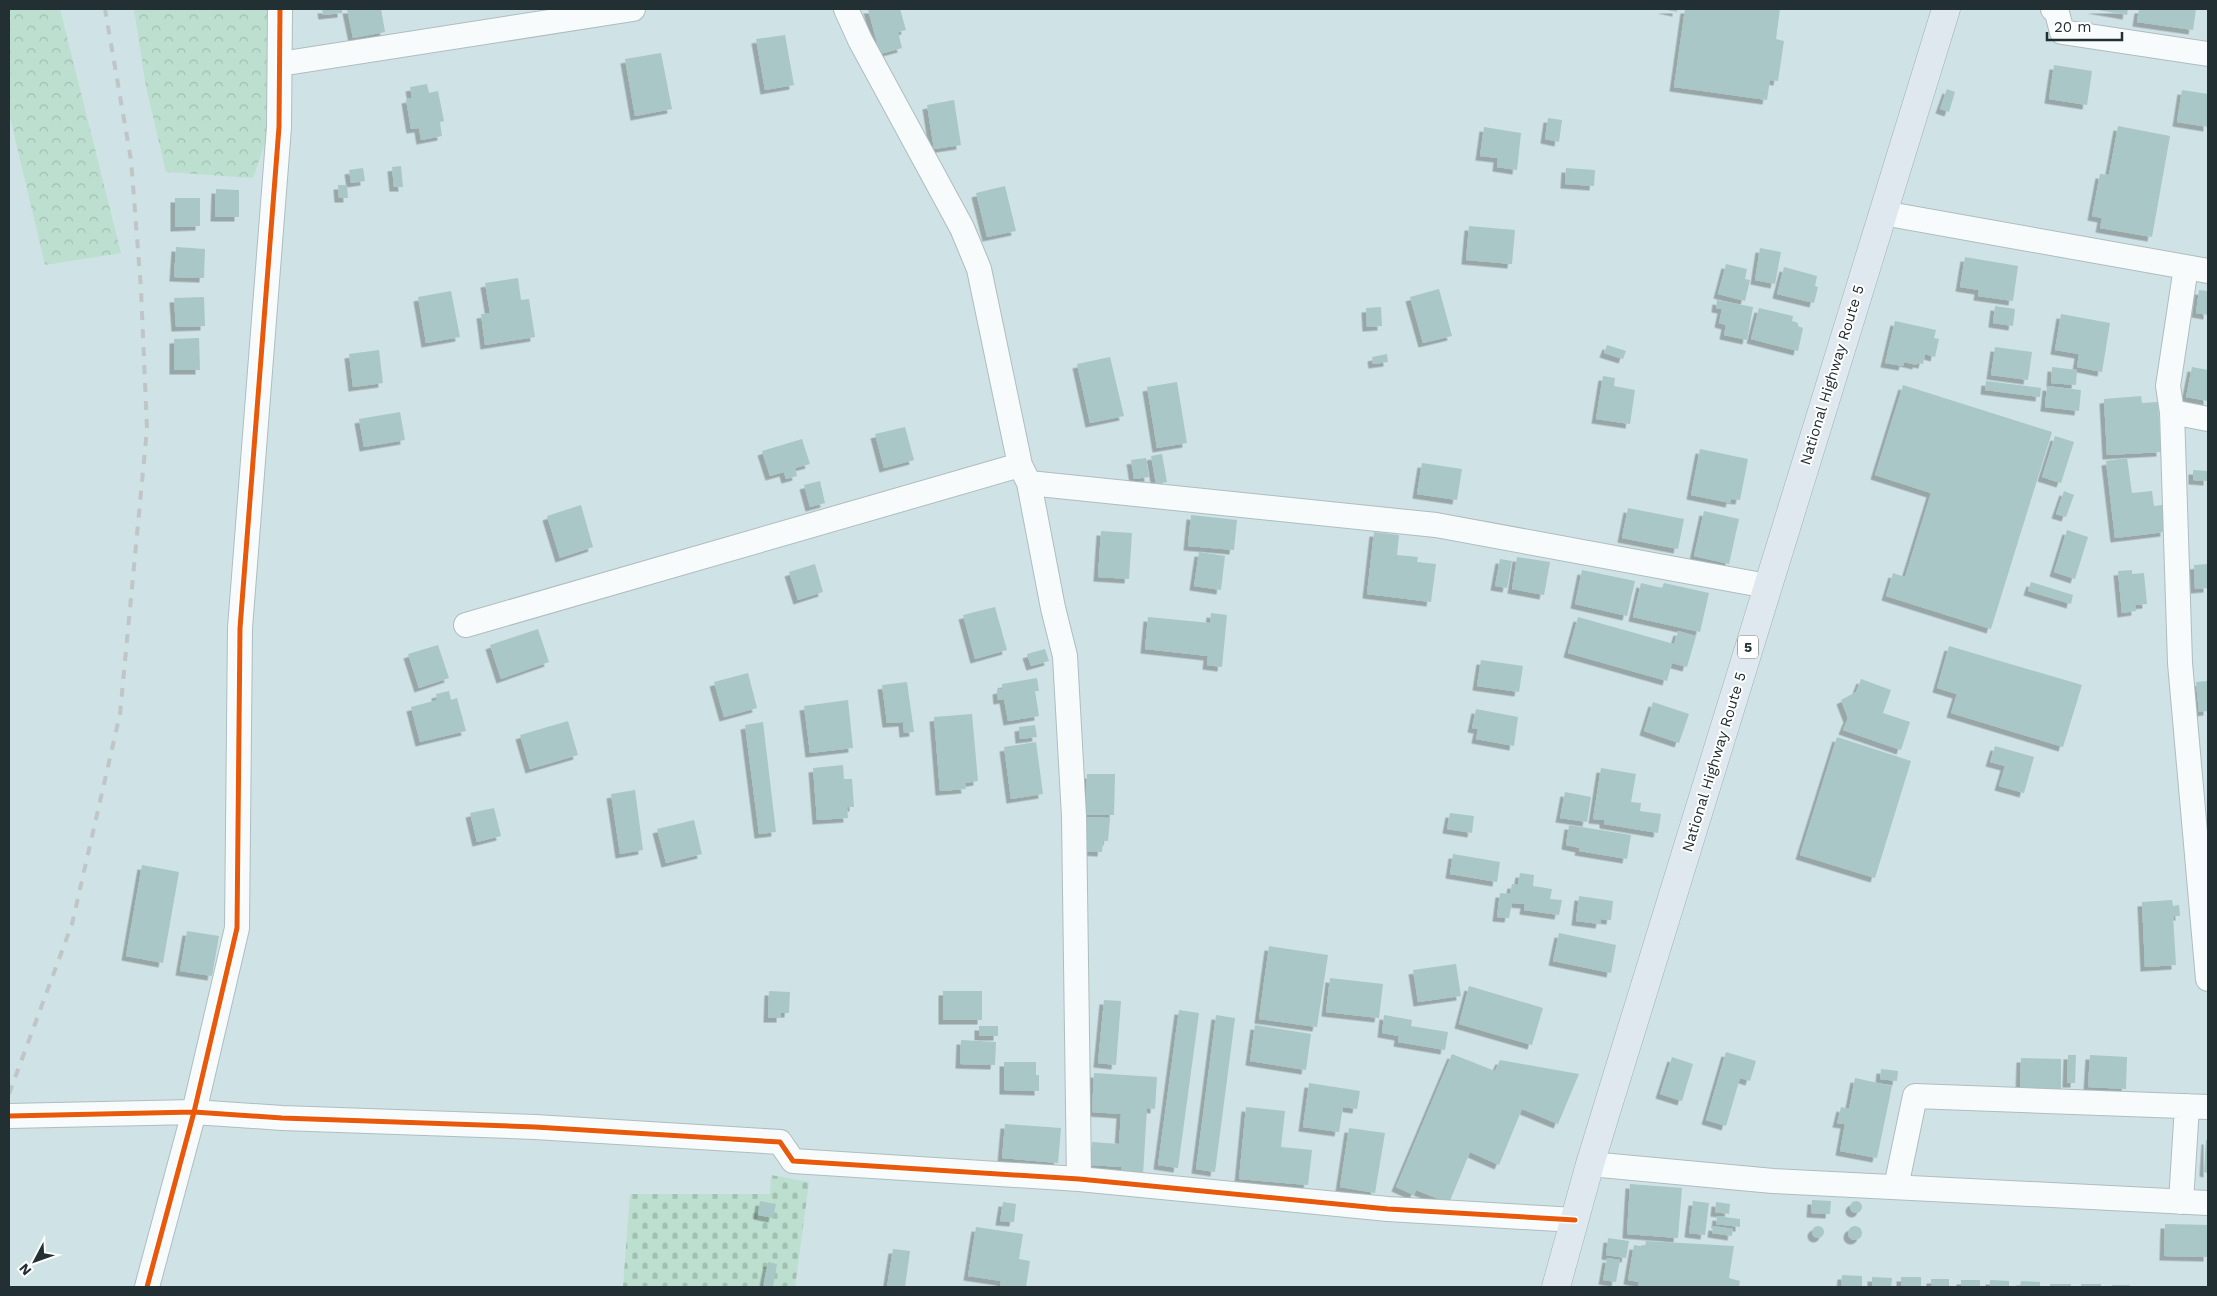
<svg xmlns="http://www.w3.org/2000/svg" width="2217" height="1296" viewBox="0 0 2217 1296" font-family="'Work Sans',sans-serif">
	<style>
		.forest { fill: url(#forest-crowns) }
		.cemetery { fill: url(#cemetery-stones) }
		.building { fill: #a8c7c6; filter: url(#shadow) }
		.lines { fill: none; stroke-linecap: round; stroke-linejoin: round }
		.minor-casing { stroke: #aebdc0; stroke-width: 26 }
		.trunk-casing { stroke: #9eb1b9; stroke-width: 29 }
		.minor { stroke: #f8fbfb; stroke-width: 24 }
		.trunk { stroke: #dee8ee; stroke-width: 28 }
		.rail { stroke: #c0c5c6; stroke-width: 4; stroke-dasharray: 9 9; stroke-linecap: butt }
		.cycleway-casing { stroke: #fff; stroke-width: 8 }
		.cycleway { stroke: #e8590c; stroke-width: 5 }
		.labels { text-anchor: middle; stroke-width: 4; stroke-linejoin: round; paint-order: stroke }
		.shield { fill: #fff; stroke: #656e70; stroke-width: 1 }
		.shield-label { font-size: 14px; font-weight: bold; fill: #233033 }
		.street-label { font-size: 15px; fill: #233033; stroke: #fff }
	</style>
	<defs>
		<pattern id="forest-crowns" width="20" height="18" patternUnits="userSpaceOnUse" patternTransform="scale(1.25)"><rect width="20" height="18" fill="#bcdfcf"/><path d="M2 6a3 3 0 1 1 6 0M12 15a3 3 0 1 1 6 0" fill="none" stroke="#a1c0b2"/></pattern>
		<pattern id="cemetery-stones" width="16" height="16" patternUnits="userSpaceOnUse" patternTransform="scale(1.25)"><rect width="16" height="16" fill="#bcdfcf"/><path d="M2 7V4a2 2 0 0 1 4 0v3zM10 15v-3a2 2 0 0 1 4 0v3z" fill="#a1c0b2"/></pattern>
		<filter id="shadow"><feDropShadow dx="-4.5" dy="4.5" stdDeviation="0" flood-color="#0004"/></filter>
	</defs>
	<rect width="100%" height="100%" fill="#cfe2e5"/>
	<path class="forest" d="M9,9H60L121,253L45,265L9,113Z
		M134,9H270L267,137L253,178L166,172L146,87Z"/>
	<path class="cemetery" d="M771,1175L809,1182L795,1287H623L630,1194H770Z"/>
	<path class="building" d="M322,9H342V13L323,15Z
		M347,9H381L385,32L353,38Z
		M868,9H900L906,30L898,32L902,48L880,54Z
		M1662,9H1677V12Z
		M1685,9H1780L1776,39L1784,41L1778,81L1770,80L1767,100L1674,87Z
		M2092,9H2128L2127,15Z
		M2139,9H2196L2193,30L2137,22Z
		M785,35L794,85L765,90L756,39Z
		M661,53L672,109L635,116L625,59Z
		M2054,65L2092,71L2087,105L2049,99Z
		M427,84L429,93L438,91L444,121L440,122L442,136L421,140L419,128L411,129L406,99L412,98L410,87Z
		M1947,89L1955,92L1949,112L1940,109Z
		M2182,90L2208,94V127L2177,122Z
		M954,100L961,145L934,149L927,105Z
		M1548,118L1562,120L1559,142L1545,139Z
		M2118,126L2170,136L2152,237L2100,228L2102,218L2092,216L2100,174L2109,175Z
		M1484,127L1521,133L1517,170L1497,167L1498,158L1480,156Z
		M401,166L403,187H394L392,167Z
		M363,168L365,181L351,183L349,170Z
		M1566,168L1595,170L1594,186L1565,184Z
		M338,185H347L348,198H339Z
		M1005,186L1016,231L987,237L976,193Z
		M216,189L239,190V217H215Z
		M175,198H200V226L175,227Z
		M1469,226L1515,230L1512,264L1466,260Z
		M176,247L205,249L204,278L174,277Z
		M1760,248L1781,252L1775,284L1755,280Z
		M1965,257L2018,266L2013,301L1978,296L1979,290L1960,287Z
		M1726,264L1747,269L1745,279L1750,280L1745,301L1718,294Z
		M1784,267L1817,276L1815,286L1818,287L1814,303L1777,294Z
		M518,278L521,300L529,299L535,337L485,345L481,314L490,313L485,283Z
		M1439,289L1452,336L1423,343L1410,297Z
		M2199,290L2208,291V315L2196,313Z
		M451,291L460,337L426,343L418,297Z
		M204,297L205,326L176,327L174,298Z
		M1717,300L1753,307L1747,340L1724,335L1726,325L1719,323L1722,309L1716,308Z
		M1995,306L2015,309L2013,326L1993,323Z
		M1381,307L1382,326L1367,327L1366,308Z
		M1759,308L1793,316L1792,321L1798,323V326L1803,328L1798,351L1751,339Z
		M2061,314L2110,323L2102,372L2077,367L2079,354L2055,350Z
		M1895,321L1936,330L1934,338L1939,339L1935,357L1925,354L1923,364L1917,363V365L1904,362L1903,366L1885,363Z
		M199,338L200,370H174V339Z
		M1607,345L1626,351L1623,359L1604,353Z
		M1995,347L2032,352L2028,380L1991,375Z
		M379,350L383,383L353,387L349,354Z
		M1387,354L1388,362L1373,364L1372,357Z
		M1110,357L1124,416L1090,423L1077,364Z
		M2052,367L2077,370L2076,385L2051,383Z
		M2192,367L2208,370V401L2186,397Z
		M1603,376L1615,378L1614,386L1635,390L1630,424L1596,419Z
		M1986,381L2041,388L2040,397L1985,390Z
		M1177,382L1187,443L1157,448L1147,387Z
		M1903,385L2052,432L1991,629L1886,596L1893,573L1905,577L1931,493L1875,475Z
		M2047,386L2081,390L2079,411L2045,407Z
		M2141,396L2142,403L2158,402L2161,452L2107,455L2104,399Z
		M400,412L405,440L364,447L359,419Z
		M905,427L914,460L884,468L875,434Z
		M2055,436L2074,442L2061,483L2042,477Z
		M802,439L810,464L795,468L797,476L786,479L784,472L770,476L762,451Z
		M1700,449L1748,459L1740,500L1731,499L1730,503L1691,495Z
		M1162,454L1167,482L1156,484L1151,456Z
		M1146,458L1149,477L1134,479L1131,460Z
		M2127,458L2132,493L2152,491L2154,506L2162,505L2165,532L2115,538L2106,461Z
		M1422,463L1462,469L1457,500L1417,494Z
		M2193,470L2208,471V481L2193,480Z
		M820,481L825,503L810,507L804,485Z
		M2064,491L2074,495L2066,517L2056,514Z
		M581,505L593,547L560,558L547,516Z
		M1628,508L1684,519L1678,549L1622,538Z
		M1704,511L1739,519L1729,564L1694,556Z
		M1191,515L1237,520L1234,550L1188,546Z
		M2067,530L2088,537L2075,579L2054,572Z
		M1101,531L1132,533L1129,579L1098,577Z
		M1374,532L1399,535L1397,555L1418,557L1417,562L1436,564L1431,602L1367,594Z
		M1199,552L1225,556L1221,590L1194,586Z
		M1517,557L1550,562L1544,595L1512,589Z
		M1500,559L1512,561L1507,588L1495,586Z
		M815,564L823,592L798,600L789,572Z
		M2208,564V588L2195,589L2194,565Z
		M1582,570L1635,581L1627,616L1575,604Z
		M2132,570V574L2144,573L2147,604L2135,605L2136,611L2122,613L2118,571Z
		M2031,582L2073,595L2071,604L2028,591Z
		M1641,583L1662,588L1664,583L1709,593L1700,632L1633,617Z
		M995,607L1007,650L975,659L963,615Z
		M1211,613L1227,615L1222,667L1207,665L1208,656L1145,649L1148,617L1210,623Z
		M1578,617L1674,644L1678,631L1696,636L1687,667L1672,663L1667,681L1568,653Z
		M538,629L549,662L501,679L490,645Z
		M438,645L449,678L419,688L408,654Z
		M1949,646L2082,685L2063,747L1951,713L1957,694L1937,688Z
		M1045,649L1049,661L1031,666L1027,654Z
		M1481,660L1523,666L1519,692L1477,686Z
		M748,673L757,708L724,717L714,682Z
		M1037,678L1039,691H1035L1039,716L1008,721L1004,699L998,700L997,690L1002,689V684Z
		M1861,679L1891,690L1883,713L1910,722L1901,750L1843,730L1848,718L1841,700L1856,692Z
		M2208,681V711L2199,712L2196,682Z
		M907,682L914,732L904,733L903,722L887,723L882,685Z
		M449,691L451,700L457,698L466,731L420,742L411,707L437,700L436,694Z
		M848,700L853,748L810,753L804,706Z
		M1653,702L1689,714L1679,743L1644,731Z
		M1476,709L1518,717L1514,746L1476,739L1478,729L1472,728Z
		M972,714L978,781L965,783L966,789L940,791L934,717Z
		M568,721L578,755L530,769L520,735Z
		M763,722L776,832L759,834L745,725Z
		M1035,725L1037,737L1020,739L1019,727Z
		M1837,737L1911,761L1875,878L1800,855Z
		M1036,742L1043,794L1011,799L1004,747Z
		M1995,746L2034,757L2024,793L1999,786L2005,766L1990,762Z
		M843,765L844,779H852L854,807H847L848,818L817,820L813,768Z
		M1601,768L1636,774L1631,802L1641,803L1640,811L1661,814L1658,833L1604,824V820L1593,819Z
		M1087,774H1115L1114,815H1086Z
		M635,790L643,850L620,854L611,794Z
		M1565,792L1591,797L1587,822L1560,818Z
		M494,808L501,836L477,842L470,813Z
		M1450,813L1474,816L1472,833L1447,829Z
		M1087,817L1110,818L1108,841H1103L1102,852L1085,851Z
		M694,820L702,854L666,863L657,829Z
		M1569,825L1631,835L1627,859L1579,851L1580,848L1566,845Z
		M1453,854L1500,862L1497,882L1450,874Z
		M142,865L179,872L163,963L126,956Z
		M1520,873L1534,875L1533,886L1552,889L1550,899L1562,900L1559,915L1524,910L1525,904L1512,903L1509,918L1497,917L1500,893L1510,894L1512,884L1518,885Z
		M1579,896L1613,901L1611,920L1601,919L1600,924L1576,921Z
		M2172,900L2173,906L2179,905L2180,916H2173L2176,965L2145,967L2142,902Z
		M187,931L219,936L212,976L180,971Z
		M1559,933L1616,945L1611,973L1553,961Z
		M1269,946L1328,955L1317,1027L1259,1019Z
		M1456,964L1461,996L1418,1002L1413,970Z
		M1330,978L1383,984L1379,1018L1326,1012Z
		M1469,986L1543,1008L1532,1045L1459,1024Z
		M769,991L790,992L789,1013H781V1018H768Z
		M943,991H982V1020H943Z
		M1104,1000L1121,1001L1116,1065L1098,1063Z
		M1179,1010L1199,1013L1178,1168L1158,1165Z
		M1216,1015L1235,1018L1215,1172L1196,1169Z
		M1384,1015L1412,1020L1411,1026L1448,1032L1445,1050L1398,1042L1399,1036L1382,1033Z
		M1255,1025L1311,1034L1306,1070L1250,1061Z
		M979,1026H998V1036H979Z
		M961,1040L996,1042L995,1065L960,1064Z
		M1726,1052L1756,1061L1750,1081L1740,1078L1726,1126L1706,1120Z
		M1452,1054L1495,1071L1500,1060L1579,1074L1558,1124L1522,1109L1499,1165L1470,1152L1449,1203L1416,1190L1414,1195L1396,1187Z
		M2068,1055H2076L2075,1083H2067Z
		M2090,1055L2127,1057L2126,1089L2088,1087Z
		M1672,1057L1693,1064L1682,1101L1660,1094Z
		M2021,1058L2061,1059V1090L2020,1089Z
		M1004,1062H1036V1075H1039V1091L1004,1090Z
		M1881,1069L1898,1071L1897,1081L1880,1079Z
		M1094,1073L1157,1077L1155,1109L1147,1108L1143,1175L1121,1174L1122,1167L1091,1165L1092,1142L1119,1144L1121,1114L1092,1112Z
		M1855,1078L1892,1086L1877,1158L1840,1151L1845,1124L1837,1123L1841,1107L1849,1109Z
		M1309,1083L1360,1091L1357,1109L1343,1107L1339,1132L1303,1127Z
		M1246,1107L1285,1111L1281,1147L1312,1150L1308,1185L1239,1179Z
		M1005,1124L1061,1128L1058,1163L1002,1158Z
		M1349,1128L1385,1133L1375,1193L1340,1187Z
		M2206,1140H2208V1173L2204,1172Z
		M1630,1184L1682,1188L1678,1238L1627,1234Z
		M1812,1200L1831,1201L1830,1214L1811,1213Z
		M760,1201L776,1204L773,1218L758,1215Z
		M1693,1201L1709,1203L1705,1235L1689,1233Z
		M1850 1207a6 6 0 1 1 12 0a6 6 0 1 1-12 0Z
		M1003,1202L1016,1204L1014,1222L1000,1221Z
		M1716,1202L1730,1204L1729,1214L1715,1212Z
		M1717,1216L1740,1219V1227L1716,1224Z
		M2165,1224L2208,1225V1257L2164,1256Z
		M1713,1226L1733,1229L1732,1236L1712,1233Z
		M1812 1232a6 6 0 1 1 12 0a6 6 0 1 1-12 0Z
		M1848 1233a7 7 0 1 1 14 0a7 7 0 1 1-14 0Z
		M976,1227L1023,1234L1019,1259L1030,1261L1026,1287H1000L1001,1281L968,1276Z
		M1608,1238L1629,1241L1626,1258L1606,1255Z
		M1646,1241L1734,1246L1729,1278L1740,1281L1739,1287H1638L1639,1282L1628,1280L1634,1245L1645,1247Z
		M893,1249L910,1251L905,1287H887Z
		M1607,1258L1620,1260L1616,1282L1603,1280Z
		M768,1262L777,1264L773,1287H763Z
		M1842,1275L1862,1276V1287H1841Z
		M1872,1277L1892,1278L1891,1287H1872Z
		M1901,1277H1921V1287H1901Z
		M1931,1279H1949V1287H1931Z
		M1961,1280H1980V1287H1961Z
		M1990,1280L2009,1281V1287H1990Z
		M2021,1281L2040,1282V1287H2020Z
		M2050,1284H2071V1287H2050Z
		M2081,1284H2101V1287H2081Z
		M2112,1285H2130V1287H2112Z"/>
	<g class="lines">
		<g class="minor-casing">
			<path id="minor" d="M846,9L860,40L962,228L979,269L1020,465L1029,483L1053,608L1065,656L1074,816L1079,1179
				M2053,9H2056L2062,32L2208,54
				M280,64L633,9
				M1883,213L2208,271
				M2186,267L2168,386L2172,412L2180,663L2208,979
				M2172,412L2208,419
				M1029,483L1436,525L1767,586
				M466,625L1020,465
				M9,1116L194,1112L282,1118L535,1127L780,1142L793,1161L1079,1179L1388,1209L1575,1220
				M1590,1164L1773,1181L2208,1203
				M1896,1187L1915,1096L2208,1107
				M2181,1202L2187,1106
				M147,1287L194,1112L237,928L240,628L279,127L280,9"/>
		</g>
		<g class="trunk-casing">
			<path id="trunk" d="M1556,1287L1590,1164L1946,9"/>
		</g>
		<use href="#minor" class="minor"/>
		<use href="#trunk" class="trunk"/>
		<path class="rail" d="M9,1094L72,924L120,714L147,429L141,289L131,160L105,9"/>
		<g class="cycleway-casing">
			<path id="cycleway" d="M9,1116L194,1112L282,1118L535,1127L780,1142L793,1161L1079,1179L1388,1209L1575,1220
				M147,1287L194,1112L237,928L240,628L279,127L280,9"/>
		</g>
		<use href="#cycleway" class="cycleway"/>
	</g>
	<g class="labels">
		<rect class="shield" x="1738" y="635.5" width="20" height="23" rx="4"/>
		<g class="shield-label">
			<text x="1748" y="652">5</text>
		</g>
		<g class="street-label">
			<text transform="translate(1832 375) rotate(-73)" y="5">National Highway Route 5</text>
			<text transform="translate(1714 762) rotate(-73)" y="5">National Highway Route 5</text>
		</g>
	</g>
	<rect width="2217" height="1296" fill="none" stroke="#233033" stroke-width="20"/>
	<g transform="translate(35 1261) rotate(229)" stroke="#ffffff" stroke-width="4" paint-order="stroke">
	<path d="M0-4L9 19L0 12L-9 19Z" fill="#233033"/>
	<text y="-8" font-size="14" font-weight="bold" text-anchor="middle" fill="#233033">N</text>
	</g>
	<path d="M2047 32v8h75v-8" fill="none" stroke="#233033" stroke-width="2.5"/>
	<text x="2054" y="32" font-size="15" fill="#233033" stroke="#ffffff" stroke-width="4" paint-order="stroke">20 m</text>
</svg>
